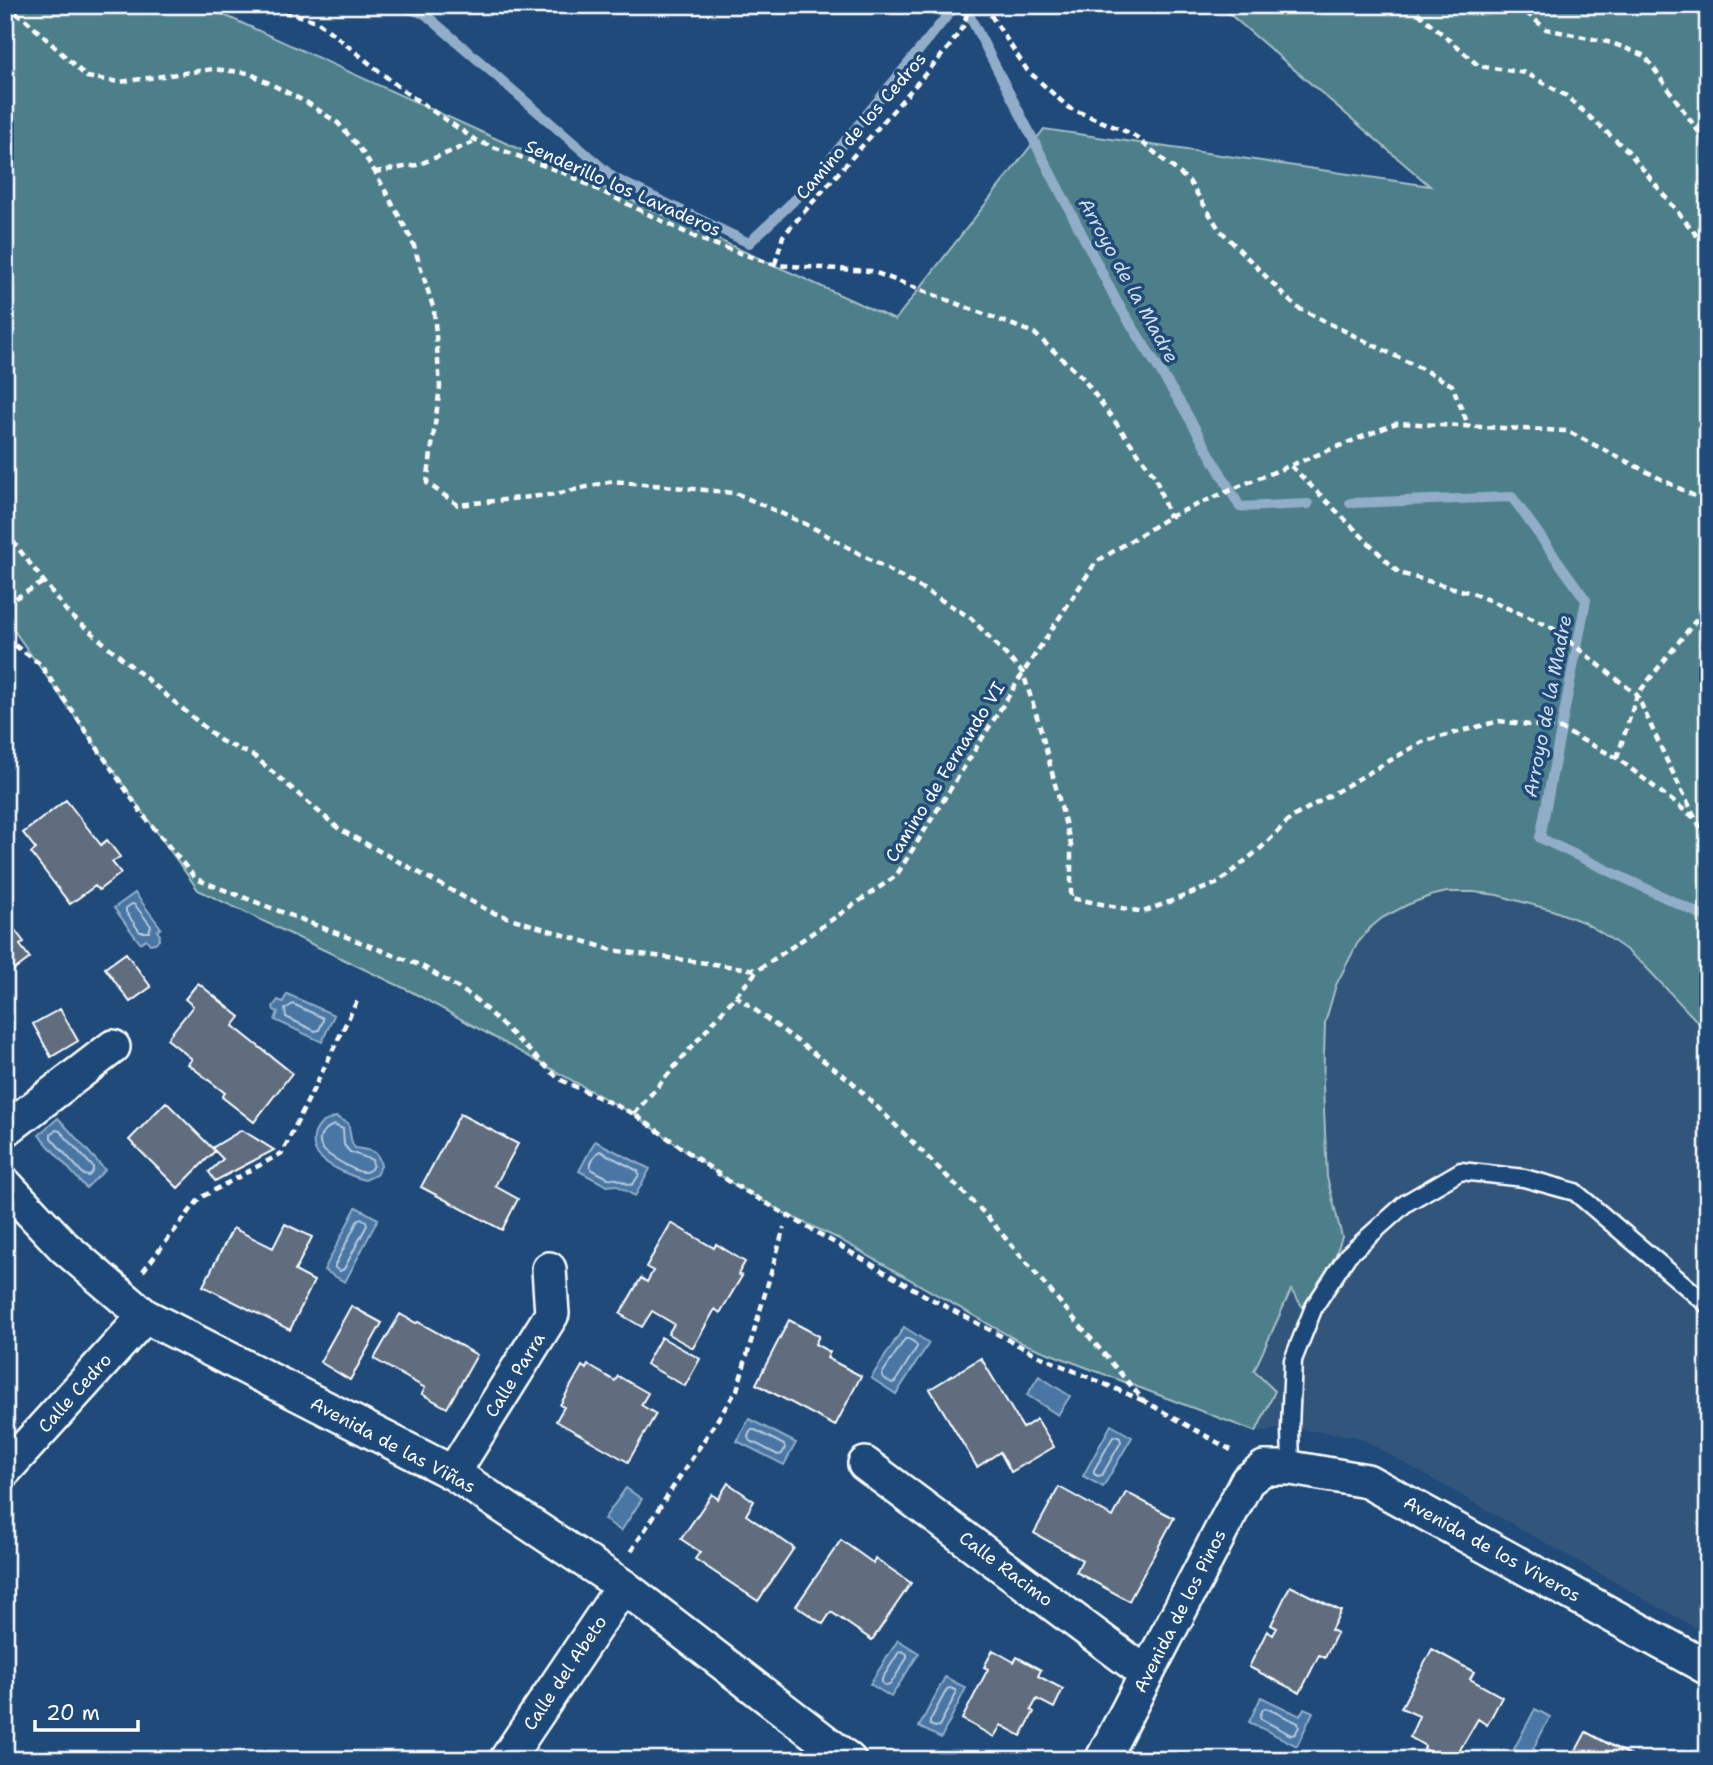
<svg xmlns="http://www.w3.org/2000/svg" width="1713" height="1765" viewBox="0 0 1713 1765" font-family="'Shantell Sans',sans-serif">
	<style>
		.built { fill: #32547b }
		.green { fill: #4e7f8a; stroke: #a6bfc4; stroke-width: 2 }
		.water { fill: #4876a4; stroke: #91adc8; stroke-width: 2 }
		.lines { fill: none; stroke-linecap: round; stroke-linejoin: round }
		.shore { stroke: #b6c8db; stroke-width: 2 }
		.stream { stroke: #91adc8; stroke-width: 10 }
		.building { fill: #5e6d7e; stroke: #fff; stroke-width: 2 }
		.service-casing { stroke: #fff; stroke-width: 21 }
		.minor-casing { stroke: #fff; stroke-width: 38 }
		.path { stroke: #fff; stroke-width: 4.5; stroke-dasharray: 7 5; stroke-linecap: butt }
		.service { stroke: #1f4a7a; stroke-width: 16 }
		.minor { stroke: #1f4a7a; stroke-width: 33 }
		.labels { text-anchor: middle; stroke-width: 7; stroke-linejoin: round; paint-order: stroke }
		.street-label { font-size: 18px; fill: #fff; stroke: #1f4a7a }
		.water-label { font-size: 19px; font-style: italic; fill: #d1dde8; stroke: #1f4a7a }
	</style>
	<rect width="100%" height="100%" fill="#1f4a7a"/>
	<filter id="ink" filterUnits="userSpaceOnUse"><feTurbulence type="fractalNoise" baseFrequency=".0143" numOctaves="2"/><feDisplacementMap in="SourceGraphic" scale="14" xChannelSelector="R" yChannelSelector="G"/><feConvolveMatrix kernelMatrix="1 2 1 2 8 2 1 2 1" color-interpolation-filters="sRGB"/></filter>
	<g filter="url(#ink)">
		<path class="built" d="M1447,892H1474L1497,895L1552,910L1583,922L1605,935L1644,965L1708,1033V1635L1358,1437L1290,1428L1256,1432L1264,1418L1254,1371L1292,1290L1306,1312L1342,1237L1327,1177L1323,1086L1325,1023L1336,985L1357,944L1370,928L1382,918L1407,905L1430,896Z"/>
		<path class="green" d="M5,5H202L895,320L1044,129L1430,186L1219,5H1708V1033L1644,965L1625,949L1605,935L1583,922L1552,910L1497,895L1474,892H1447L1430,896L1407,905L1382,918L1370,928L1357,944L1336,985L1325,1023L1323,1086L1327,1177L1342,1237L1331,1268L1307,1313L1291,1290L1254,1371L1275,1391L1256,1432L1022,1343L837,1238L786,1214L730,1182L633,1114L412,992L198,890L5,618Z"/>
		<path class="water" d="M135,893L161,928L157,931L160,935L159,940L155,943L150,944L146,939L140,943L114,908Z
			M287,994L334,1015L322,1042L275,1020L278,1012L274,1010L273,1007L278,1000L283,1002Z
			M336,1117L348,1123C351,1131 349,1141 355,1148C370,1151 378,1148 381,1166L376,1175L365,1180C353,1177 330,1167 321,1158C311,1149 311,1134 321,1124C324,1121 331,1119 336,1117Z
			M58,1118L105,1170L86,1188L39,1135Z
			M595,1141L650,1169L635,1196L616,1185L607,1186L579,1171Z
			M356,1207L378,1219L345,1282L324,1270Z
			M904,1327L929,1343L896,1394L871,1378Z
			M1039,1376L1070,1396L1058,1415L1027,1395Z
			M749,1419L796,1443L784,1465L737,1441Z
			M1111,1425L1132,1437L1103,1487L1083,1476Z
			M626,1488L642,1499L621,1531L604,1519Z
			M898,1640L919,1653L891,1697L870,1684Z
			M945,1677L966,1688L941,1738L919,1727Z
			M1261,1697L1300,1716L1304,1708L1313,1712L1297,1746L1249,1722Z
			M1535,1709L1550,1717L1533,1749L1542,1754L1539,1760H1535L1514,1749Z"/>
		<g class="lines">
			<path class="shore" d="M132,904L135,905L151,926L149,932H140L126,912V908Z
				M293,1004L323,1018V1021L319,1030L315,1031L286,1017L285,1009Z
				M334,1125L343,1129L344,1145L350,1152L372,1160L373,1165C371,1169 370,1171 365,1172C358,1173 350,1167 344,1164C334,1158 315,1150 321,1136C324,1130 328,1127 334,1125Z
				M56,1130L60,1131L93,1167V1171L89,1176L84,1175L51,1138V1134Z
				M600,1151L638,1171L639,1175L633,1184L630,1185L617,1179L608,1178L591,1169C589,1164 595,1153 600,1151Z
				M361,1218L366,1221L367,1225L344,1269L340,1271L335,1268V1265L358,1220Z
				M905,1339C909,1338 917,1343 917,1347L895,1382L892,1383L883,1378L882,1374Z
				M751,1430H755L784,1445L785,1448L782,1454L778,1455L749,1440L748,1436Z
				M1116,1436L1120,1438L1121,1442L1102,1475L1098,1476L1094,1474V1470L1113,1437Z
				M902,1651L907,1654V1658L890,1685L886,1686L882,1683V1679L899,1652Z
				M950,1688L955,1690L956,1694L939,1726L935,1727L930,1725V1721L947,1689Z
				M1266,1708L1298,1723L1299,1727L1295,1734L1291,1735L1261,1719L1260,1716L1263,1709Z"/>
			<path class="stream" d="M397,5L425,14L614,178L749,243L806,189L956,5
				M964,5L1117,302L1184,409L1240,507L1308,504
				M1350,503L1512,497L1586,600L1540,838L1708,918"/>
		</g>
		<path class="building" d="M66,800L101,845L107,840L120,857L112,862L121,873L99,890L95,886L70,904L31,853L36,849L23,833Z
			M5,917L24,942L20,945L30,958L5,977Z
			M126,953L151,987L130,1002L105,968Z
			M198,983L240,1017L233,1026L292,1073L254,1122L222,1097L225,1093L188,1064L192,1059L167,1039L193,1006L185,999Z
			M60,1009L78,1041L51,1057L33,1024Z
			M166,1102L215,1151L178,1188L129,1140Z
			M460,1114L518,1144L495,1186L518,1199L502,1230L421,1187Z
			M242,1130L274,1150L215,1181L209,1172L223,1159L212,1148Z
			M671,1223L714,1248L716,1244L745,1262L738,1274L742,1276L720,1313L715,1309L693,1348L668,1334L674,1324L652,1311L642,1327L620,1314L641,1278L647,1282L653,1271L646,1267Z
			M285,1224L312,1237L295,1271L314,1281L290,1330L203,1286L233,1228L273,1248Z
			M351,1306L382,1323L350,1380L320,1362Z
			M400,1314L416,1323L418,1322L477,1355L447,1408L422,1394L425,1388L374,1359Z
			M789,1320L819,1336L815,1344L830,1352L827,1358L861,1376L835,1426L756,1384Z
			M661,1337L700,1359L685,1386L646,1364Z
			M981,1358L1023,1428L1037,1419L1054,1447L1011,1472L1000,1452L977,1467L930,1389Z
			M588,1365L615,1381L618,1376L648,1393L641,1405L656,1414L628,1462L556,1421L564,1407L560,1405L582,1366L586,1369Z
			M728,1483L754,1501L746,1515L794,1548L758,1601L695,1559L700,1552L681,1539L712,1494L718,1499Z
			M1059,1487L1113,1517L1126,1492L1174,1518L1129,1601L1076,1572L1082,1560L1034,1533Z
			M841,1540L873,1563L875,1558L911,1583L872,1640L831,1612L823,1624L796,1606Z
			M1290,1586L1341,1611L1331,1630L1337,1633L1325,1658L1319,1655L1300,1693L1249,1667L1267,1631L1273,1635L1277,1628L1271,1625Z
			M1432,1649L1474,1672L1470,1679L1502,1697L1487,1725L1478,1719L1454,1760H1445L1424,1749L1425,1746L1410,1737L1419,1716L1401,1708Z
			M993,1650L1014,1662L1017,1657L1041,1670L1038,1676L1063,1689L1054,1708L1037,1699L1031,1710L1034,1712L1021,1736L1001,1725L994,1737L962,1719L988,1669L984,1667Z
			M1586,1732L1639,1760H1571Z"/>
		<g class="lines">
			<g class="service-casing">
				<path id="service" d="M1291,1468L1290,1428L1293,1360L1314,1307L1348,1255L1406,1203L1461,1171L1524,1178L1575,1192L1708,1305"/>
			</g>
			<g class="minor-casing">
				<path id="minor" d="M5,1130L113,1047
					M5,1184L64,1247L145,1316L453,1473L623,1586L849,1760
					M865,1464L1147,1674
					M5,1470L145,1316
					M453,1473L552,1314L549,1269
					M506,1760L623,1586
					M1102,1760L1247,1481L1264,1468H1291L1367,1481L1708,1668"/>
			</g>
			<path class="path" d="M261,5L317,21L405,92L477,141L564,173L699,239L775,265L871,271L1034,333L1082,377L1155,476L1169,517
				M984,5L1027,70L1069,108L1132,134L1189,181L1219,229L1296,307L1426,371L1452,385L1469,427
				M1409,5L1479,66L1526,73L1565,95L1628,151L1698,237L1708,245
				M1517,5L1546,29L1612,43L1645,56L1708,145
				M5,6L25,19L87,77L120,82L213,69L249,73L306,102L338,123L359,147L375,172L412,240L434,310L440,387L427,483L458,505L556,494L613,481L735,493L810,526L923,589L971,618L1023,673L1039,723L1071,845V898L1143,912L1218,883L1261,848L1291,818L1422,742L1499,721L1561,729L1617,758L1697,820
				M375,172L417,165L477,141
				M775,264L783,236L949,47L964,25L969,5
				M1291,466L1399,573L1475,594L1551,627L1637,695L1667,761L1704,835L1708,838
				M5,531L68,613L221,741L254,756L339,829L491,912L612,950L757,970
				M5,604L44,582
				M5,638L40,664L143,815L196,879L422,966L473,997L559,1079L634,1114L730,1182L926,1296L1039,1356L1144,1401
				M1617,758L1637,695L1700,615L1708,580
				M735,995L851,1081L985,1214L1144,1401L1231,1450
				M634,1114L758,970L896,876L1023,673L1096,562L1169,517L1249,482L1397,423L1567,431L1708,503
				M143,1271L200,1198L282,1153L357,1001
				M631,1551L737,1390L784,1228"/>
			<use href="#service" class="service"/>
			<use href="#minor" class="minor"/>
		</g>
	</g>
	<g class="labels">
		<g class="street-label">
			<text transform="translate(861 126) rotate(-49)" y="6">Camino de los Cedros</text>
			<text transform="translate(623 188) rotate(24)" y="6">Senderillo los Lavaderos</text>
			<text transform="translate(945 772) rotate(-58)" y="6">Camino de Fernando VI</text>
			<text transform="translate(515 1375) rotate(-58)" y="6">Calle Parra</text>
			<text transform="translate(75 1393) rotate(-48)" y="6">Calle Cedro</text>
			<text transform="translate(393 1445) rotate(28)" y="6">Avenida de las Viñas</text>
			<text transform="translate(1492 1549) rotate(29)" y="6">Avenida de los Viveros</text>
			<text transform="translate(1006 1569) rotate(37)" y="6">Calle Racimo</text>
			<text transform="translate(1180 1611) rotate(-63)" y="6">Avenida de los Pinos</text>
			<text transform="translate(565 1673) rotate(-56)" y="6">Calle del Abeto</text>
		</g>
		<g class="water-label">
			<text transform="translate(1129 280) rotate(61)" y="7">Arroyo de la Madre</text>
			<text transform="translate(1547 706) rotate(-79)" y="7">Arroyo de la Madre</text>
		</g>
	</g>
	<rect width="1713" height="1765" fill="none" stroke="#1f4a7a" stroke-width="28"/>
	<rect x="14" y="14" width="1685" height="1737" fill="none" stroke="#fff" stroke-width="2.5" filter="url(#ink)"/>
	<path d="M35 1720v10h103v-10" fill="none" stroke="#ffffff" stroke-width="3.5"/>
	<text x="46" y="1720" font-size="21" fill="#ffffff" stroke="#1f4a7a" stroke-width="5" paint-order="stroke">20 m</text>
</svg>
